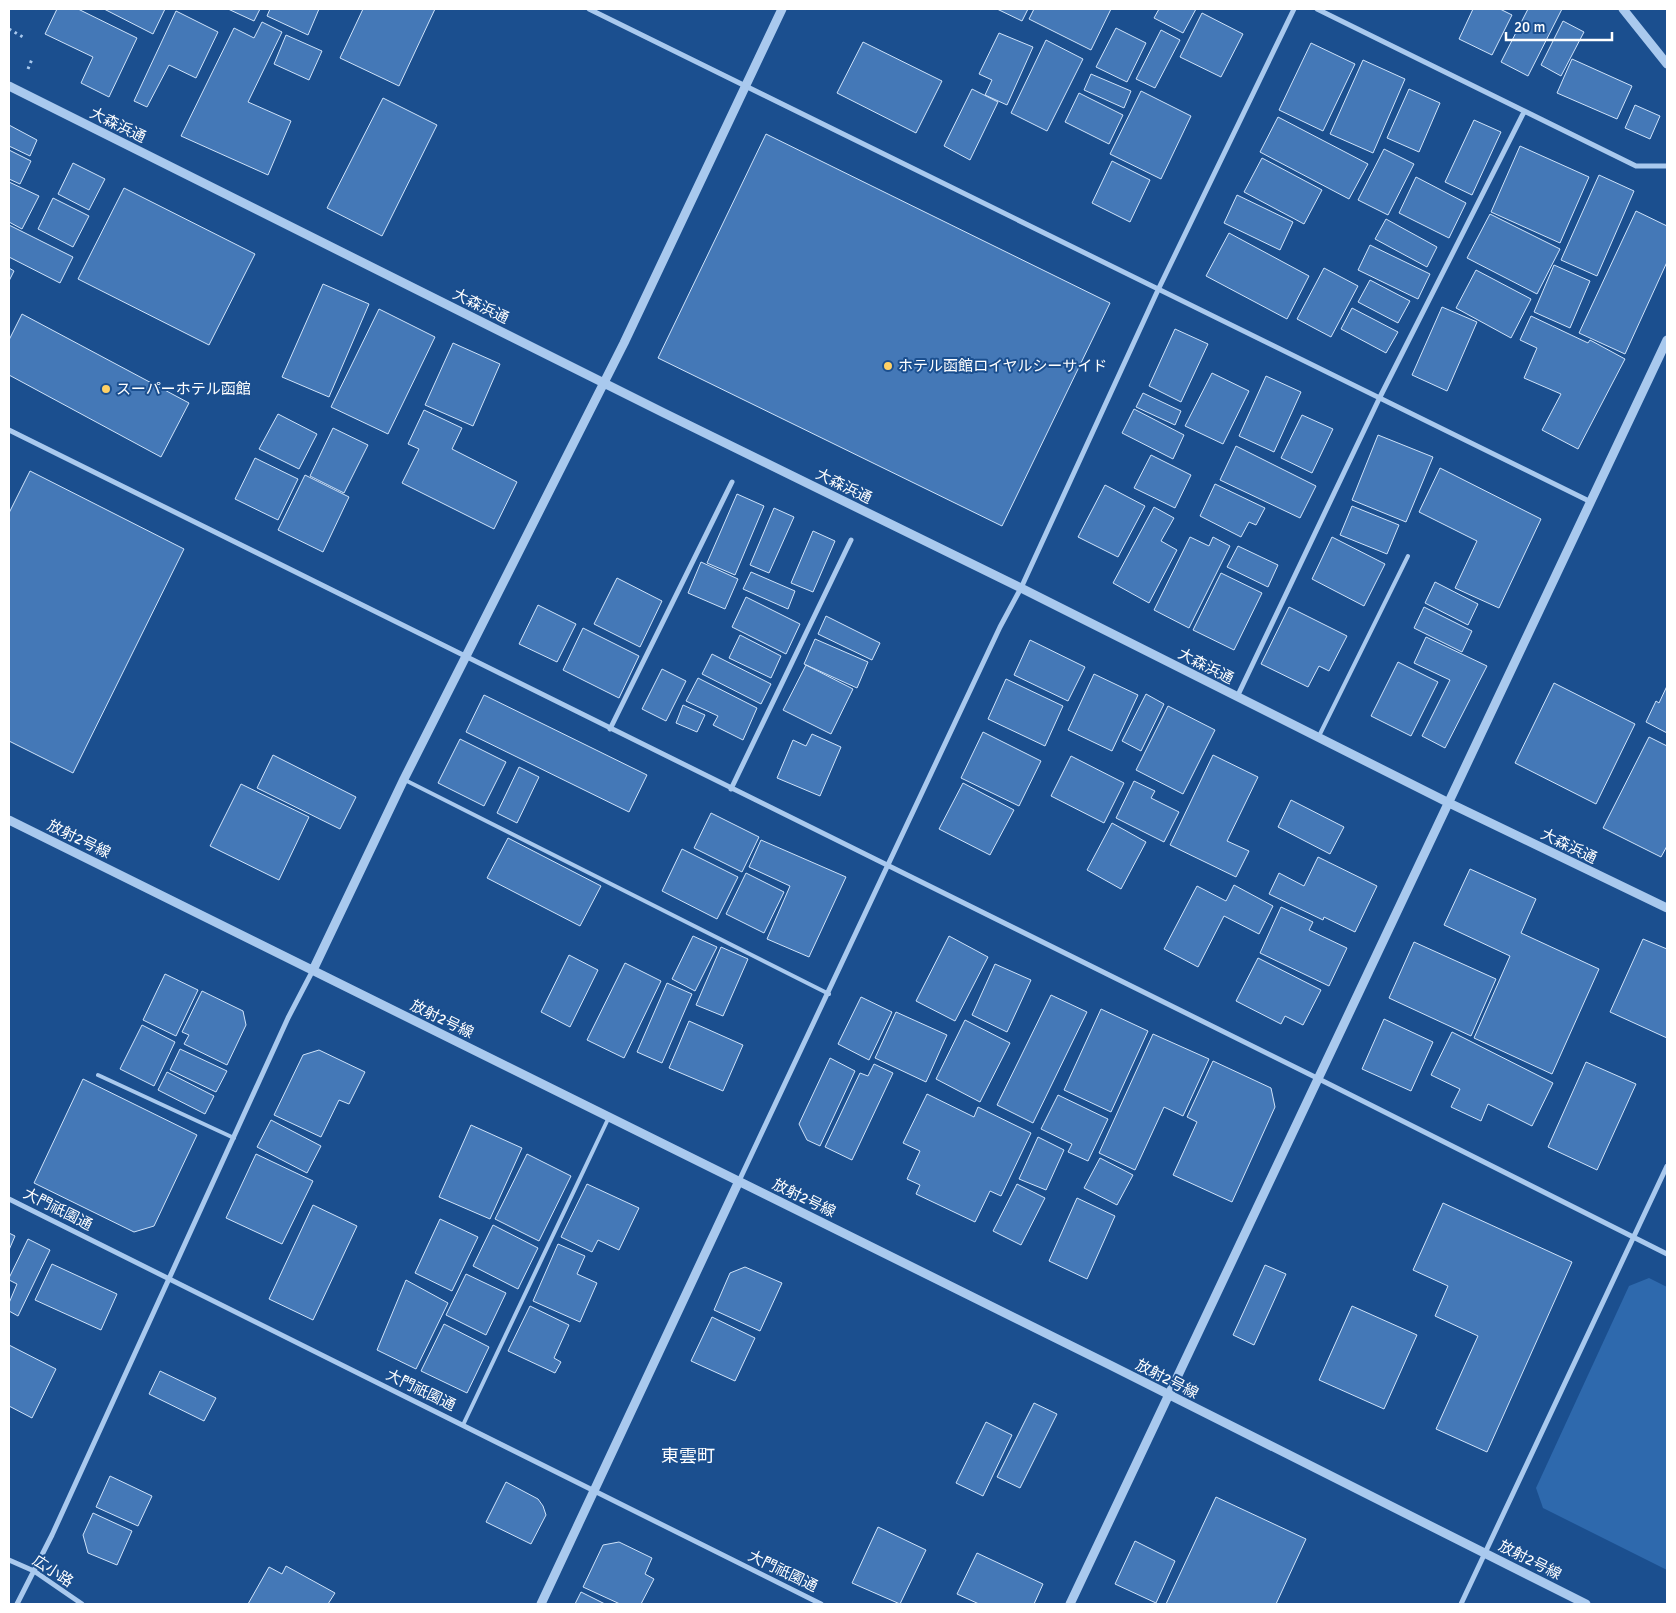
<svg xmlns="http://www.w3.org/2000/svg" width="1676" height="1613" viewBox="0 0 1676 1613" font-family="Signika,'Noto Sans JP',sans-serif">
	<style>
		.green { fill: #2e69ad }
		.building { fill: #4478b7; stroke: #cfe3fa }
		.lines { fill: none; stroke-linecap: round; stroke-linejoin: round }
		.path { stroke: #a9c9ee; stroke-width: 3; stroke-dasharray: 2.5 4; stroke-linecap: butt }
		.service { stroke: #a9c9ee; stroke-width: 4 }
		.minor { stroke: #a9c9ee; stroke-width: 5 }
		.tertiary { stroke: #a9c9ee; stroke-width: 9 }
		.poi-dot { fill: #ffd166; stroke: #1b4f8f; stroke-width: 2 }
		.labels { text-anchor: middle; stroke-width: 4; stroke-linejoin: round; paint-order: stroke }
		.street-label { font-size: 15px; fill: #fff; stroke: #1b4f8f }
		.poi-label { font-size: 15px; fill: #fff; stroke: #1b4f8f; text-anchor: start }
		.quarter-label { font-size: 18px; fill: #fff; stroke: #1b4f8f }
	</style>
	<rect width="100%" height="100%" fill="#1b4f8f"/>
	<path class="green" d="M1649,1278L1667,1287V1570L1543,1508L1536,1488L1629,1286Z"/>
	<path class="building" d="M57,9H78L137,38L109,97L81,83L93,57L45,34Z
		M104,9H165L153,34Z
		M228,9H260L254,21Z
		M270,9H319L308,35L267,16Z
		M363,9H435L399,86L340,58Z
		M997,9H1028L1022,21Z
		M1034,9H1111L1091,50L1029,19Z
		M1159,9H1196L1183,33L1154,18Z
		M1473,9H1500L1512,15L1492,55L1459,39Z
		M1528,9H1562L1528,76L1501,62Z
		M176,11L218,32L196,78L169,65L147,107L134,101Z
		M1202,13L1243,34L1221,77L1180,57Z
		M1563,21L1584,32L1561,76L1541,65Z
		M262,22L282,32L248,102L291,121L268,175L181,136L234,28L254,38Z
		M1116,28L1146,43L1127,82L1096,67Z
		M1161,30L1180,40L1155,88L1136,79Z
		M999,33L1033,47L1007,105L985,95L992,80L979,74Z
		M286,35L322,51L309,80L274,64Z
		M1046,40L1083,59L1047,131L1011,113Z
		M863,42L942,81L916,133L837,93Z
		M1311,43L1355,64L1323,131L1279,110Z
		M1572,59L1632,86L1617,119L1557,93Z
		M1363,60L1405,79L1373,153L1330,134Z
		M1091,74L1131,91L1124,108L1084,90Z
		M972,89L998,102L970,160L944,146Z
		M1409,89L1440,103L1419,152L1387,138Z
		M1141,91L1191,116L1161,179L1110,154Z
		M1079,93L1123,115L1109,144L1065,122Z
		M383,98L437,125L382,236L327,208Z
		M1635,105L1660,116L1650,139L1625,128Z
		M1278,117L1368,164L1349,199L1260,152Z
		M1474,120L1501,132L1472,195L1445,182Z
		M9,125L37,140L30,156L9,146Z
		M766,134L1110,303L1002,526L658,358Z
		M1520,146L1589,177L1560,243L1491,212Z
		M1384,149L1414,164L1388,215L1358,200Z
		M9,150L31,161L20,184L9,179Z
		M1262,158L1322,190L1304,224L1244,192Z
		M1112,161L1150,180L1130,222L1092,203Z
		M73,163L105,179L89,210L58,194Z
		M1599,175L1634,191L1597,276L1561,260Z
		M1416,177L1466,203L1449,238L1399,213Z
		M9,182L39,196L22,229L9,222Z
		M124,188L255,254L209,345L78,279Z
		M1237,195L1293,222L1280,250L1224,223Z
		M53,198L89,216L73,247L38,229Z
		M1636,211L1667,226V262L1625,354L1579,333Z
		M1490,214L1560,249L1537,294L1467,258Z
		M1386,219L1437,247L1427,267L1375,239Z
		M9,225L73,257L60,283L9,257Z
		M1229,233L1309,276L1287,319L1206,276Z
		M1370,245L1430,274L1418,299L1358,270Z
		M1554,265L1590,281L1570,328L1534,312Z
		M9,268L14,271L9,281Z
		M1324,268L1358,286L1331,337L1297,319Z
		M1476,270L1531,299L1511,338L1456,308Z
		M1370,280L1410,301L1398,323L1358,302Z
		M323,284L369,304L329,397L282,377Z
		M1442,307L1477,322L1447,391L1412,375Z
		M1352,308L1398,332L1386,353L1341,329Z
		M379,309L435,337L388,434L331,407Z
		M22,314L189,403L161,457L9,375V340Z
		M1531,316L1588,343L1590,340L1625,359L1578,449L1542,430L1561,394L1524,378L1537,348L1520,340Z
		M1175,329L1208,344L1181,402L1149,386Z
		M453,343L500,364L473,426L425,405Z
		M1212,373L1249,391L1223,444L1185,426Z
		M1266,376L1301,392L1274,452L1239,436Z
		M1143,393L1181,411L1175,425L1136,407Z
		M1134,409L1184,435L1173,459L1122,433Z
		M424,410L462,428L452,449L517,482L494,529L402,483L419,449L408,444Z
		M278,414L317,434L299,469L259,449Z
		M1302,415L1333,429L1312,473L1281,458Z
		M333,428L368,445L344,493L310,476Z
		M1378,435L1433,457L1406,522L1352,500Z
		M1236,446L1316,486L1300,518L1220,480Z
		M1151,455L1191,475L1175,508L1134,488Z
		M255,458L298,479L278,520L235,499Z
		M1440,468L1541,519L1499,608L1455,588L1477,541L1419,512Z
		M30,471L184,549L73,773L9,741V513Z
		M305,475L349,497L323,552L278,530Z
		M1215,484L1265,508L1256,525L1249,522L1241,537L1200,516Z
		M1105,485L1145,506L1118,557L1078,537Z
		M737,494L764,506L735,575L707,563Z
		M1352,506L1399,525L1387,554L1340,535Z
		M1154,507L1174,518L1161,541L1177,550L1149,603L1113,583Z
		M774,508L794,517L769,573L750,565Z
		M813,531L835,541L813,592L791,583Z
		M1190,537L1209,546L1213,537L1230,546L1189,628L1154,610Z
		M1332,537L1385,564L1364,606L1312,579Z
		M1238,546L1278,565L1268,587L1227,567Z
		M701,562L738,579L725,609L688,593Z
		M751,572L795,591L788,609L743,589Z
		M1221,573L1262,593L1234,650L1193,630Z
		M617,578L662,601L640,647L594,624Z
		M1435,582L1478,604L1468,625L1425,603Z
		M746,597L800,624L786,654L732,627Z
		M538,605L576,624L557,662L519,644Z
		M1289,607L1347,636L1329,671L1319,666L1308,687L1261,664Z
		M1424,607L1472,631L1462,652L1414,628Z
		M826,616L880,643L872,660L818,634Z
		M583,628L639,656L619,698L563,670Z
		M740,635L781,656L771,678L729,658Z
		M1426,637L1487,666L1445,748L1422,736L1450,680L1414,663Z
		M815,639L868,662L857,688L804,664Z
		M1030,640L1085,667L1068,701L1014,675Z
		M712,654L771,684L761,704L702,674Z
		M1398,662L1438,682L1411,736L1371,716Z
		M806,665L853,689L831,734L783,710Z
		M662,669L686,681L666,721L642,709Z
		M1094,674L1138,695L1112,751L1068,730Z
		M698,678L757,708L743,740L713,725L718,716L686,701Z
		M1006,679L1063,706L1045,746L988,719Z
		M1554,683L1635,724L1596,804L1515,763Z
		M1667,686V733L1646,722L1656,701L1659,703Z
		M1146,694L1164,704L1141,751L1122,741Z
		M484,695L647,775L629,812L466,732Z
		M683,705L705,715L697,732L676,723Z
		M1168,706L1215,730L1183,794L1136,770Z
		M983,732L1041,761L1019,806L961,778Z
		M812,734L841,747L820,796L777,778L793,740L806,746Z
		M1649,737L1667,746V846L1661,857L1603,828Z
		M460,739L506,762L484,806L438,783Z
		M273,755L356,797L340,829L257,788Z
		M1213,755L1258,777L1227,841L1249,851L1236,877L1170,845Z
		M1071,756L1124,783L1104,823L1051,796Z
		M519,767L539,777L517,823L497,813Z
		M1134,781L1155,791L1151,798L1179,812L1164,842L1116,818Z
		M963,783L1014,810L990,855L939,829Z
		M241,784L309,817L279,880L210,846Z
		M1291,800L1344,827L1330,854L1278,827Z
		M711,813L759,837L742,872L694,848Z
		M1112,823L1146,842L1121,889L1087,870Z
		M508,838L601,886L580,926L487,878Z
		M761,840L846,877L809,957L767,939L790,886L749,867Z
		M682,849L738,877L717,919L662,891Z
		M1318,857L1377,886L1355,932L1324,917L1323,920L1269,894L1279,873L1304,886Z
		M1470,869L1536,899L1521,933L1599,969L1552,1074L1474,1038L1510,956L1444,925Z
		M746,873L784,892L764,933L726,914Z
		M1234,885L1273,906L1259,934L1224,916L1198,967L1164,949L1197,886L1226,901Z
		M1281,907L1313,922L1309,930L1347,948L1329,986L1260,953Z
		M693,936L717,947L695,991L672,979Z
		M949,936L988,957L955,1021L916,1001Z
		M1643,939L1667,949V1038L1610,1012Z
		M1414,942L1496,979L1471,1036L1389,998Z
		M721,947L748,959L723,1016L696,1005Z
		M569,955L598,970L570,1027L541,1012Z
		M1258,958L1321,990L1303,1025L1285,1016L1281,1024L1236,1001Z
		M625,963L661,981L624,1058L587,1040Z
		M995,964L1031,980L1007,1032L972,1015Z
		M165,974L198,990L176,1036L143,1020Z
		M667,983L692,994L662,1063L637,1052Z
		M202,991L243,1011L246,1025L227,1065L184,1044L189,1035L182,1032Z
		M1051,995L1087,1012L1033,1123L997,1105Z
		M861,997L892,1012L869,1060L838,1044Z
		M1101,1009L1148,1031L1111,1112L1064,1090Z
		M896,1012L947,1035L926,1082L875,1058Z
		M1384,1019L1433,1042L1411,1091L1362,1069Z
		M965,1020L1010,1043L980,1102L936,1079Z
		M689,1021L743,1045L723,1091L669,1068Z
		M142,1025L175,1042L154,1086L120,1069Z
		M1452,1032L1553,1083L1532,1126L1488,1104L1481,1121L1451,1107L1460,1089L1431,1075Z
		M1153,1034L1209,1059L1183,1116L1164,1107L1135,1170L1099,1153Z
		M180,1049L227,1071L216,1092L170,1070Z
		M319,1050L365,1072L349,1104L339,1100L321,1137L274,1115L303,1055Z
		M830,1058L855,1071L820,1146L807,1140L799,1124Z
		M1213,1061L1271,1088L1275,1107L1232,1202L1173,1175L1197,1122L1187,1117Z
		M1586,1062L1636,1084L1597,1170L1548,1147Z
		M874,1064L893,1073L852,1160L825,1147L860,1073L868,1076Z
		M167,1072L214,1096L205,1114L158,1090Z
		M83,1079L197,1135L154,1226L134,1232L34,1183Z
		M927,1094L974,1117L978,1107L1031,1133L1001,1196L990,1191L975,1222L916,1194L920,1185L907,1179L920,1151L903,1143Z
		M1058,1095L1108,1119L1088,1161L1068,1152L1072,1144L1041,1129Z
		M271,1120L321,1146L307,1173L257,1147Z
		M471,1125L522,1148L490,1219L439,1197Z
		M1038,1137L1064,1150L1046,1190L1019,1179Z
		M256,1154L313,1181L282,1244L226,1218Z
		M527,1154L571,1176L539,1241L495,1219Z
		M1100,1158L1133,1175L1117,1205L1084,1188Z
		M587,1184L639,1208L619,1250L598,1240L592,1252L561,1237Z
		M1017,1184L1045,1198L1021,1245L993,1231Z
		M1077,1198L1115,1216L1087,1279L1049,1261Z
		M1443,1203L1572,1262L1487,1452L1436,1429L1478,1336L1435,1316L1448,1286L1413,1270Z
		M313,1205L357,1226L313,1320L269,1299Z
		M440,1219L478,1237L452,1291L415,1273Z
		M493,1225L538,1248L518,1289L473,1266Z
		M9,1233L15,1236L9,1250Z
		M28,1239L50,1250L18,1316L9,1311V1303L17,1284L9,1280V1278Z
		M558,1244L585,1256L577,1274L597,1283L580,1322L533,1301Z
		M52,1264L117,1294L101,1330L35,1300Z
		M1265,1265L1286,1274L1254,1345L1233,1335Z
		M745,1267L782,1283L760,1331L714,1310L730,1273Z
		M466,1274L506,1293L486,1335L446,1315Z
		M406,1280L448,1303L416,1369L377,1350Z
		M530,1306L569,1325L554,1358L561,1362L555,1373L508,1351Z
		M1352,1306L1417,1335L1384,1409L1319,1380Z
		M712,1317L755,1338L735,1381L691,1361Z
		M444,1324L489,1347L467,1393L421,1371Z
		M9,1345L56,1369L32,1418L9,1406Z
		M160,1371L216,1398L204,1421L149,1394Z
		M1034,1403L1057,1414L1020,1488L997,1477Z
		M986,1422L1012,1435L983,1496L956,1483Z
		M110,1476L152,1496L138,1526L96,1507Z
		M506,1482L538,1499L543,1506L546,1515L531,1544L486,1522Z
		M1216,1497L1306,1539L1276,1604H1166Z
		M93,1513L132,1531L117,1565L88,1553L83,1535Z
		M878,1527L926,1550L900,1604L852,1583Z
		M1135,1541L1175,1561L1156,1603L1115,1584Z
		M619,1542L652,1558L645,1574L654,1579L641,1604H620L583,1587L603,1545Z
		M977,1553L1043,1584L1034,1604H979L957,1594Z
		M286,1566L335,1593L328,1604H248L269,1567L282,1574Z
		M581,1592L605,1604H575Z"/>
	<g class="lines">
		<path class="path" d="M9,29L23,37
			M28,69L32,59"/>
		<path class="service" d="M1318,738L1408,556
			M405,780L829,994
			M98,1075L234,1138
			M463,1425L609,1117"/>
		<path class="minor" d="M589,9L1591,502
			M1317,9L1636,166H1667
			M9,430L1317,1078L1667,1254
			M1237,697L1379,399L1524,112
			M610,729L732,482
			M731,789L851,540
			M739,1181L1000,627L1021,588L1158,290L1294,9
			M9,1199L821,1604
			M9,1560L34,1571L82,1604
			M17,1604L52,1535L288,1018L313,970
			M1461,1604L1667,1166"/>
		<path class="tertiary" d="M1623,9L1667,64
			M9,86L664,413L1021,588L1447,802L1667,908
			M9,820L1110,1365L1586,1604
			M313,970L404,779L624,343L782,9
			M541,1604L739,1181
			M1070,1604L1667,340"/>
	</g>
	<g class="poi-dot">
		<circle cx="888" cy="366" r="5"/>
		<circle cx="106" cy="389" r="5"/>
	</g>
	<g class="labels">
		<g class="street-label">
			<text transform="translate(118 125) rotate(26)" y="5">大森浜通</text>
			<text transform="translate(481 306) rotate(26)" y="5">大森浜通</text>
			<text transform="translate(844 486) rotate(26)" y="5">大森浜通</text>
			<text transform="translate(1206 666) rotate(27)" y="5">大森浜通</text>
			<text transform="translate(79 839) rotate(26)" y="5">放射2号線</text>
			<text transform="translate(1569 846) rotate(26)" y="5">大森浜通</text>
			<text transform="translate(442 1019) rotate(26)" y="5">放射2号線</text>
			<text transform="translate(804 1198) rotate(26)" y="5">放射2号線</text>
			<text transform="translate(58 1209) rotate(27)" y="5">大門祇園通</text>
			<text transform="translate(1167 1379) rotate(27)" y="5">放射2号線</text>
			<text transform="translate(421 1390) rotate(26)" y="5">大門祇園通</text>
			<text transform="translate(1530 1560) rotate(27)" y="5">放射2号線</text>
			<text transform="translate(53 1571) rotate(33)" y="5">広小路</text>
			<text transform="translate(783 1571) rotate(26)" y="5">大門祇園通</text>
		</g>
		<g class="poi-label">
			<text x="898" y="371">ホテル函館ロイヤルシーサイド</text>
			<text x="116" y="394">スーパーホテル函館</text>
		</g>
		<g class="quarter-label">
			<text x="688" y="1462">東雲町</text>
		</g>
	</g>
	<rect width="1676" height="1613" fill="none" stroke="#ffffff" stroke-width="20"/>
	<path d="M1506 32v8h106v-8" fill="none" stroke="#ffffff" stroke-width="2.5"/>
	<text x="1514" y="32" font-size="15" fill="#ffffff" stroke="#1b4f8f" stroke-width="4" paint-order="stroke">20 m</text>
</svg>
